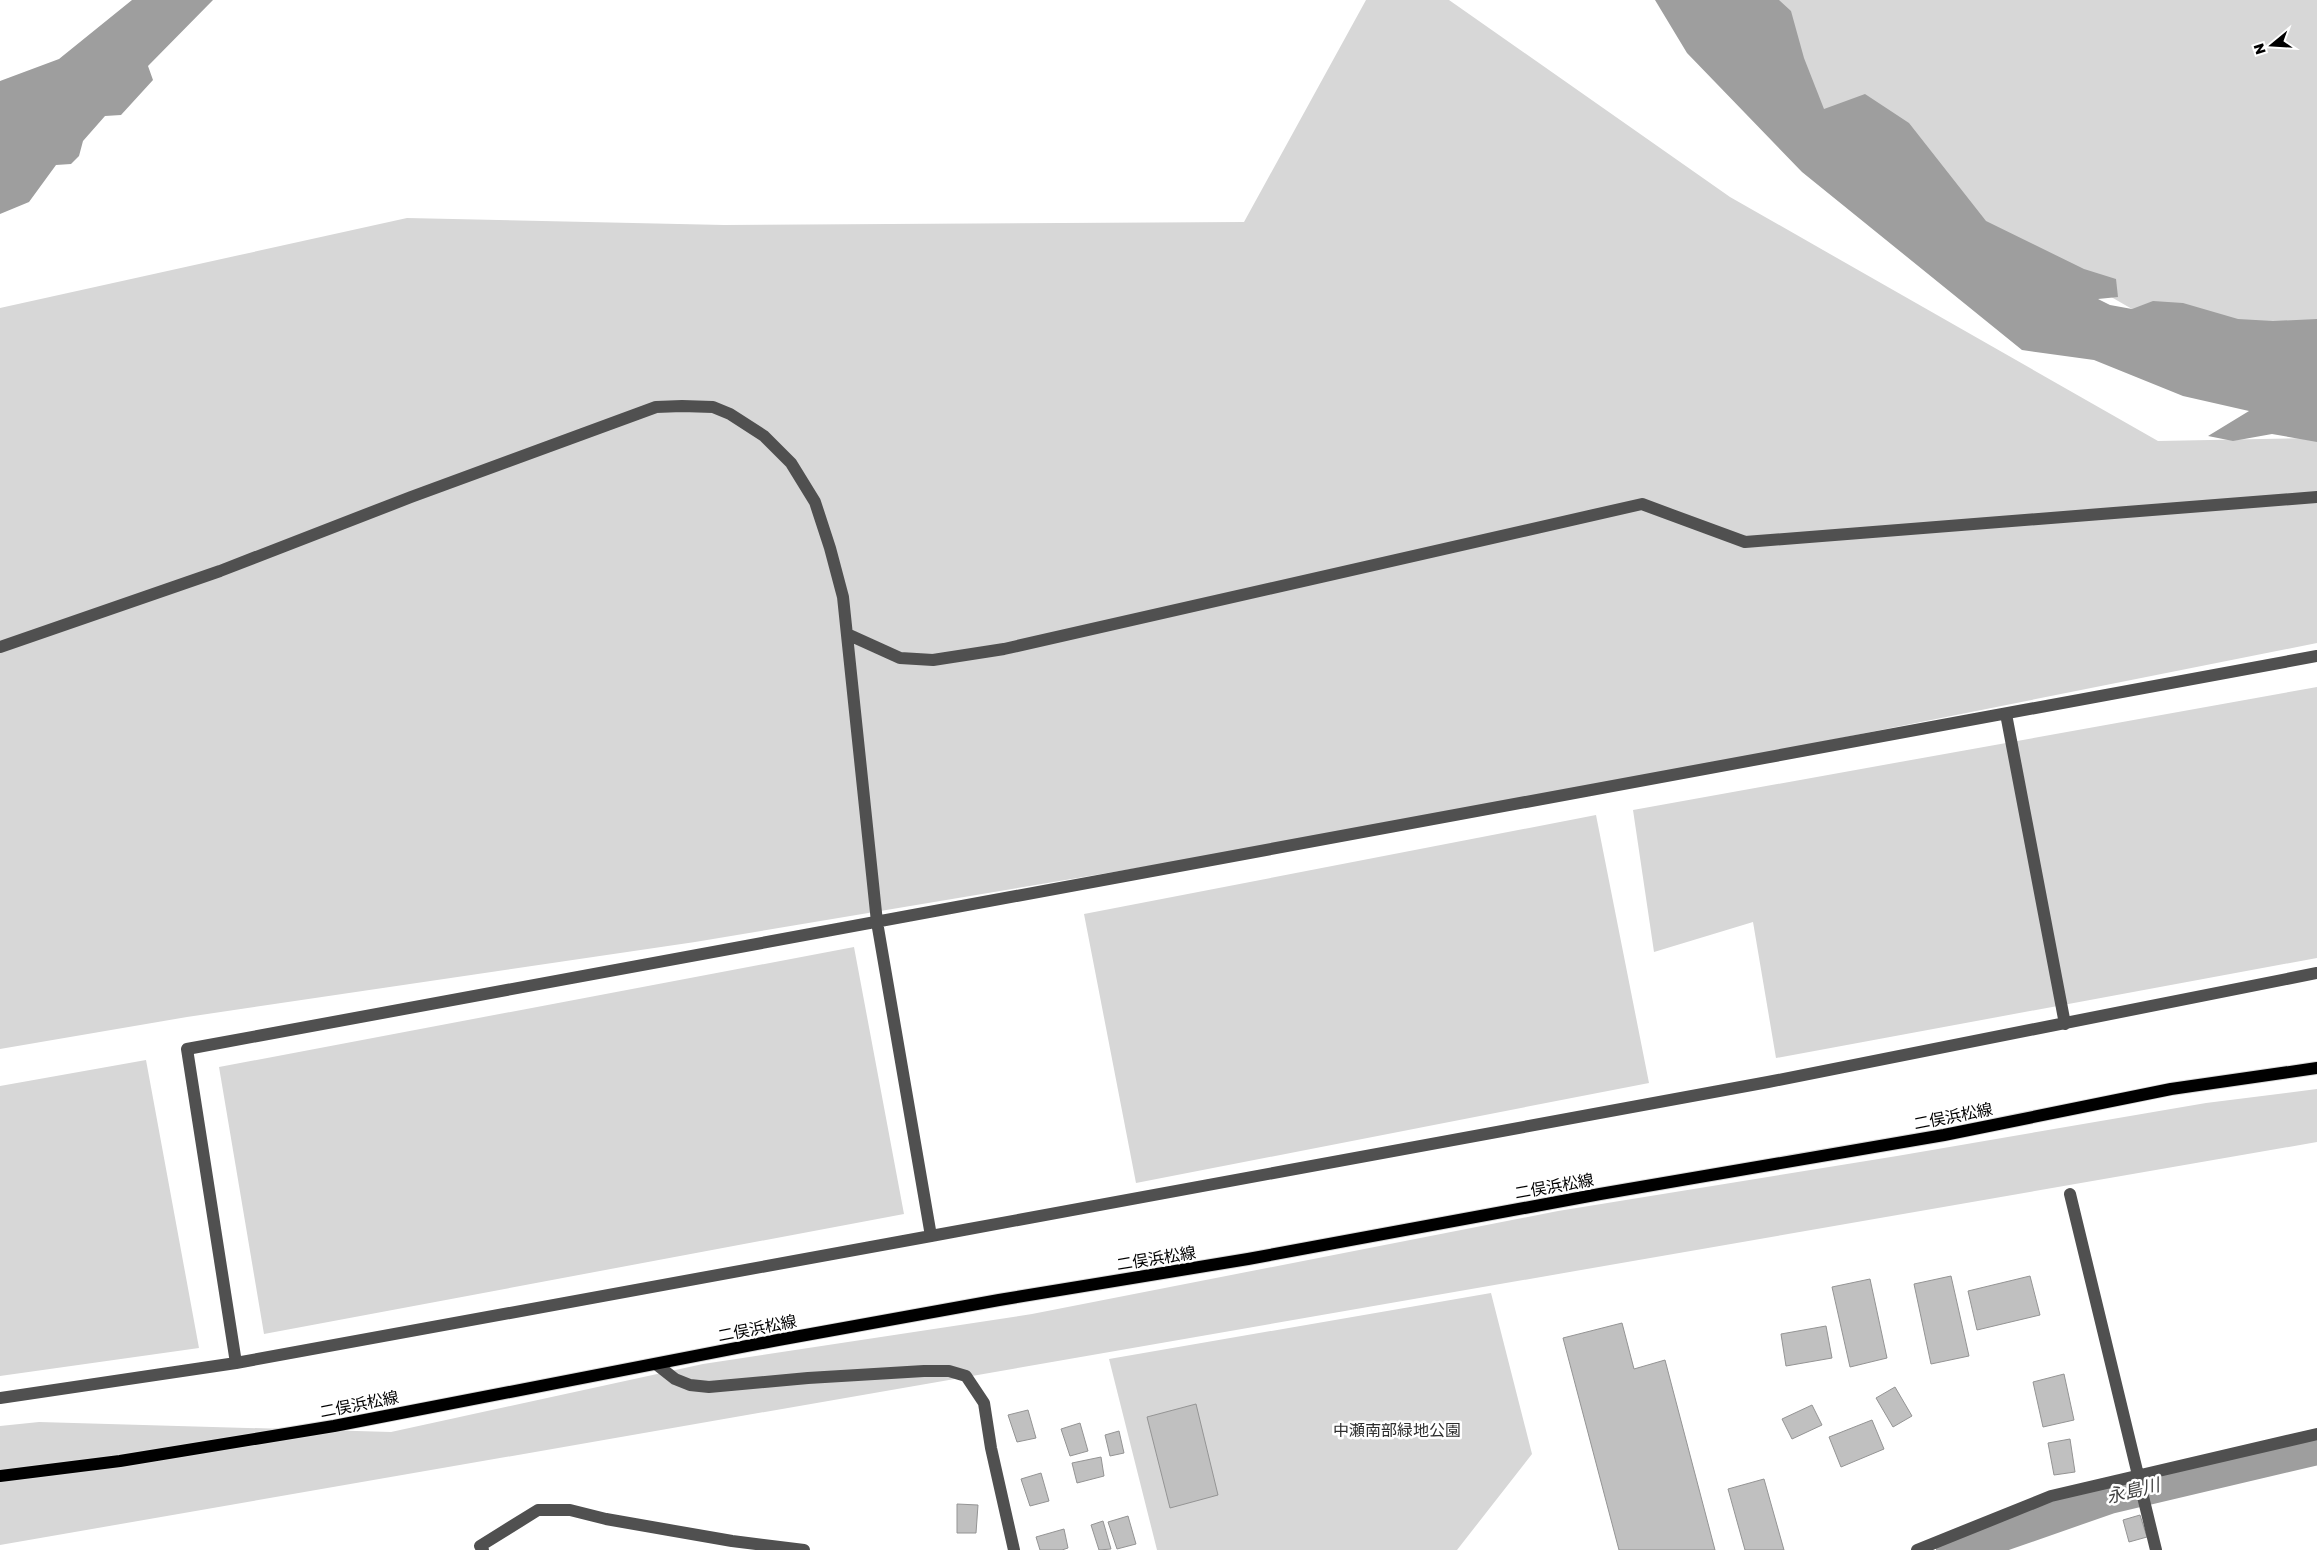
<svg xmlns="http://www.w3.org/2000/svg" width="2317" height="1550" viewBox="0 0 2317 1550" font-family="'Golos Text','Noto Sans JP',sans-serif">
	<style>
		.green { fill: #d7d7d7 }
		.water { fill: #9e9e9e }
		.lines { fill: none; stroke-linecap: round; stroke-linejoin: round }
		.river { stroke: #9e9e9e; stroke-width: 36 }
		.building { fill: #c0c0c0; stroke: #949494 }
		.major-casing { stroke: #dbdbdb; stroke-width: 14 }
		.minor { stroke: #505050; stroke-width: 12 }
		.major { stroke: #000; stroke-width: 12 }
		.labels { text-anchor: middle; stroke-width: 5; stroke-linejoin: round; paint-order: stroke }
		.street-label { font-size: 16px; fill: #000; stroke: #fff }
		.park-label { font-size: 16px; fill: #2e2e2e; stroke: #fff }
		.water-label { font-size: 18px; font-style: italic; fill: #3f3f3f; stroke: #fff }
	</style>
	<rect width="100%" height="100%" fill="#fff"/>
	<path class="green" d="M1366,0H1449L1730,197L2158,441L2317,438V643L1449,816L695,942L187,1017L0,1049V308L407,218L724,225L1244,222Z
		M1747,0H2317V340L2132,309L1827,133Z
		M2317,687V958L1776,1058L1753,922L1654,952L1633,810Z
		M1596,815L1649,1083L1136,1183L1084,914Z
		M854,947L904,1214L264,1334L219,1067Z
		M146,1060L199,1348L0,1376V1086Z
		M2317,1089V1142L0,1545V1426L39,1422L391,1432L703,1364L1032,1314L1558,1211L1897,1156L2206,1103Z
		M1491,1293L1532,1454L1457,1550H1157L1109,1359Z"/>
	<path class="water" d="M132,0H213L148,66L153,80L121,115L105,116L83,141L79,156L71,164L56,165L29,202L0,214V81L59,59Z
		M1655,0H1779L1791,11L1804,58L1824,109L1865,94L1909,123L1986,221L2084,269L2116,279L2118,297L2098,299L2110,305L2132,309L2153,301L2183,303L2238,319L2273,321L2317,319V442L2272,434L2233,441L2208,436L2249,411L2183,396L2094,360L2022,350L1802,172L1687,53Z"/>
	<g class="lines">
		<path class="river" d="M1954,1550L2109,1496L2317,1447"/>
	</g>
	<path class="building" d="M1951,1276L1969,1356L1931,1364L1914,1284Z
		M2030,1276L2040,1315L1977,1330L1968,1291Z
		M1870,1279L1887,1358L1850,1367L1832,1287Z
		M1622,1323L1634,1369L1665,1360L1715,1550H1619L1563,1338Z
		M1826,1326L1832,1358L1786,1366L1781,1334Z
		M2064,1374L2074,1420L2043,1427L2033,1382Z
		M1895,1387L1912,1416L1893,1427L1876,1398Z
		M1196,1404L1218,1495L1170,1508L1147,1417Z
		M1812,1405L1822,1425L1792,1439L1782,1419Z
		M1028,1410L1036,1438L1017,1442L1008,1415Z
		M1872,1420L1884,1449L1841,1467L1829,1437Z
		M1080,1423L1088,1451L1070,1456L1061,1429Z
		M1119,1431L1124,1453L1110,1456L1105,1435Z
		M2070,1439L2075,1472L2054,1475L2048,1443Z
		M1101,1457L1104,1476L1077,1483L1072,1463Z
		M1041,1473L1049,1501L1030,1506L1021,1479Z
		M1764,1479L1784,1550H1745L1728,1489Z
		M957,1504L978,1505L976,1533H957Z
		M2140,1515L2147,1537L2129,1542L2123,1520Z
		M1128,1516L1136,1544L1117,1549L1108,1522Z
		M1103,1521L1111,1549L1099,1550L1091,1525Z
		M1064,1529L1068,1548L1062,1550H1040L1036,1537Z"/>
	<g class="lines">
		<g class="major-casing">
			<path id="major" d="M0,1476L120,1461L334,1426L778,1340L999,1300L1248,1259L1600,1194L1944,1135L2171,1089L2317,1068"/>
		</g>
		<path class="minor" d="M847,634L900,658L933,660L1004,649L1642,504L1745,542L2317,497
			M0,647L220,571L411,497L656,407L682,406L713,407L730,414L764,436L791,463L815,502L830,548L843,597L877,922L931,1236
			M2006,714L2065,1024
			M2070,1194L2138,1475
			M236,1363L187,1049L2317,656
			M656,1364L675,1379L690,1385L709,1387L808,1378L924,1371H949L966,1376L984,1403L991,1448L1014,1550
			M0,1398L236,1363L931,1236L1768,1082L2317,973
			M2138,1476L2156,1550
			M483,1550L480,1546L538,1510H570L606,1519L732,1541L804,1550
			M1917,1550L2051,1496L2317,1434"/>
		<use href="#major" class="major"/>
	</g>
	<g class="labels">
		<g class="street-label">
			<text transform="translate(1953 1116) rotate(-11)" y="6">二俣浜松線</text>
			<text transform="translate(1554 1186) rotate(-10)" y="6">二俣浜松線</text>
			<text transform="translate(1156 1258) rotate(-9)" y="6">二俣浜松線</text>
			<text transform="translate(757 1328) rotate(-11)" y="6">二俣浜松線</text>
			<text transform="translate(359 1404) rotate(-11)" y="6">二俣浜松線</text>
		</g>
		<g class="park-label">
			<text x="1397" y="1436">中瀬南部緑地公園</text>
		</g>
		<g class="water-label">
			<text transform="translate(2133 1491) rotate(-14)" y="6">永島川</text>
		</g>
	</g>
	<g transform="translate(2272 45) rotate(252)" stroke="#ffffff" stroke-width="4" paint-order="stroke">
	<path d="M0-4L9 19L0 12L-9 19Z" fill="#000000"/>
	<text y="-8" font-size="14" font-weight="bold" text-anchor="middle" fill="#000000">N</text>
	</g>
</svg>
